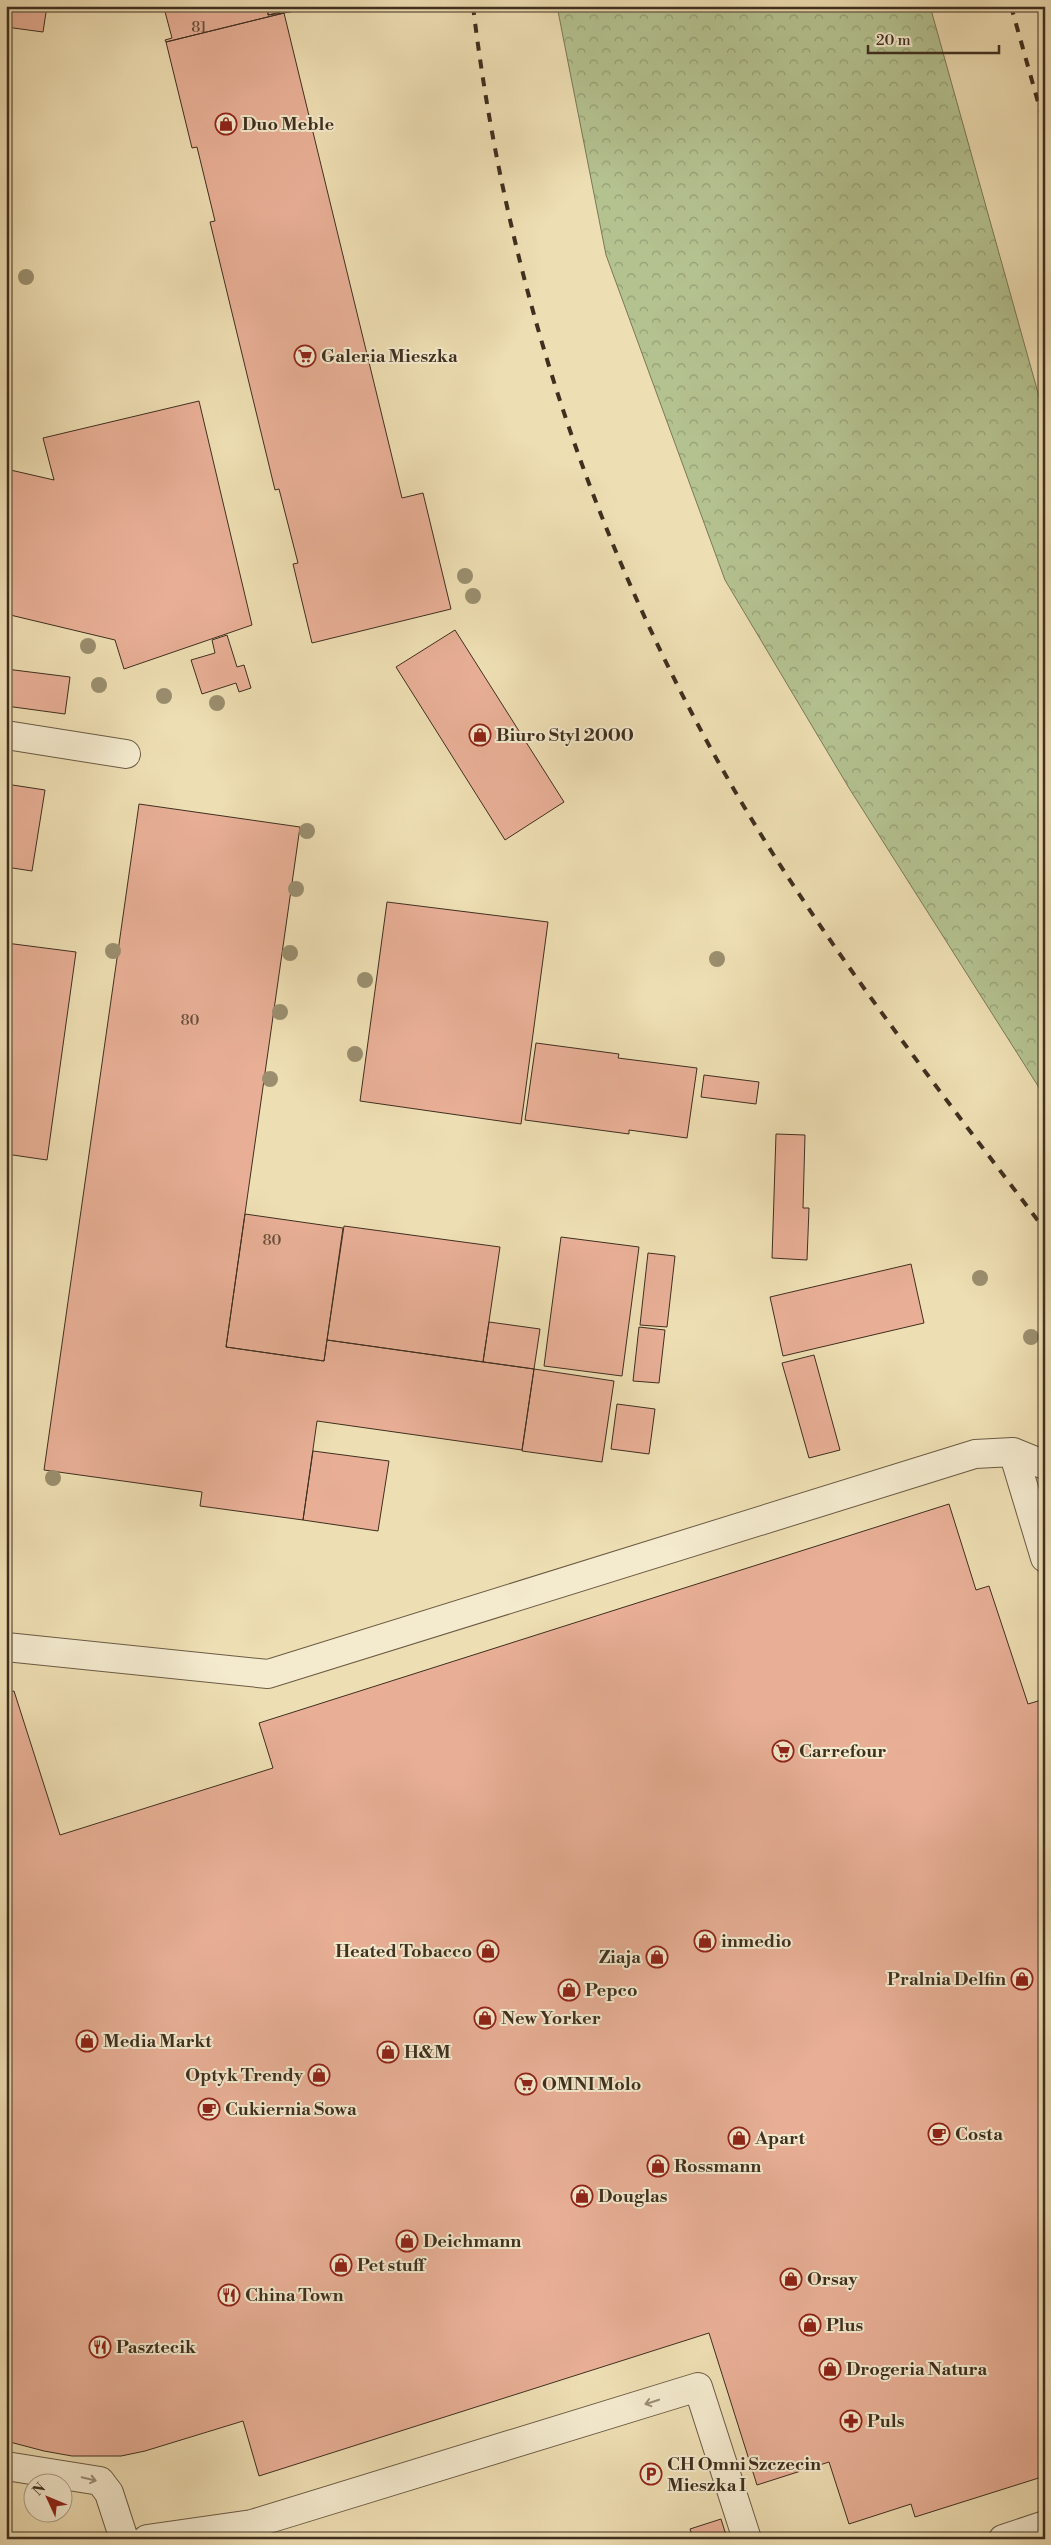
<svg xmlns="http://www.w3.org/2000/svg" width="1051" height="2545" viewBox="0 0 1051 2545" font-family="'Libre Bodoni',serif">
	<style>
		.forest { fill: url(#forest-crowns); stroke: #7a7858 }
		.building { fill: #e8af96; stroke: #3f2f1f }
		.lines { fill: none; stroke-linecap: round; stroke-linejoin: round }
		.minor-casing { stroke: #6b5b44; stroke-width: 30 }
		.minor { stroke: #f4eace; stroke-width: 28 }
		.rail { stroke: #3f2f1f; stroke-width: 4; stroke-dasharray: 9 9; stroke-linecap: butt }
		.tree { fill: #9a8e6e }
		.oneway { stroke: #9a8c76 }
		.labels { text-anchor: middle; stroke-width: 4; stroke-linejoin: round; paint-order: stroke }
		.number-label { font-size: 15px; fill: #694f3d }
		.poi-label { font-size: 18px; font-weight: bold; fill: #3f2f1f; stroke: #f4eace; text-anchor: start }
	</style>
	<defs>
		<pattern id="forest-crowns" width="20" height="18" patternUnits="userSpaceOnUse" patternTransform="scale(1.25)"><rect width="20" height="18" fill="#b4c290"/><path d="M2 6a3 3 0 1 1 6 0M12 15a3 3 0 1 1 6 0" fill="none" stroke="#949e75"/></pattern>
	</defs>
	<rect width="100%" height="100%" fill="#eedeb3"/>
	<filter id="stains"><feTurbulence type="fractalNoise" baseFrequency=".004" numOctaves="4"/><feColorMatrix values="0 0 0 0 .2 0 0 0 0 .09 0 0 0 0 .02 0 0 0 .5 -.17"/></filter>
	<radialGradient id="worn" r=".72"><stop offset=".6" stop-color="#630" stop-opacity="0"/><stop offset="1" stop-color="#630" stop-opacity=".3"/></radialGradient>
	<path class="forest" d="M557,6H930L1045,418V1097L849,788L725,580L606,255Z"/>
	<path class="building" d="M6,6H47L43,32L6,27Z
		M159,6H268V15L284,11V13L166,42L165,40L172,38L164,8L160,10Z
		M268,6H290L291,12L268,15Z
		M284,13L402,498L423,493L451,609L312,643L293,564L298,563L279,489L275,490L210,222L215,221L197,147L192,148L166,42Z
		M199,401L252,625L124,669L115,640L6,614V469L54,480L43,438Z
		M455,630L564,802L505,840L396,667Z
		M227,635L237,667L244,665L251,688L239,692L236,683L202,694L191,660L215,653L212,640Z
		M6,669L70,677L65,714L6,706Z
		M6,784L45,790L32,871L6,867Z
		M139,804L300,827L226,1347L324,1361L327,1340L534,1369L522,1450L317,1421L303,1520L200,1506L202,1492L44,1470Z
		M387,902L548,922L521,1124L360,1101Z
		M6,943L76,952L47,1160L6,1154Z
		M536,1043L619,1054L618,1058L697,1068L687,1138L629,1130V1134L525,1120Z
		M704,1075L759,1082L756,1104L701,1097Z
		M776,1134L805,1135L803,1208H809L807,1260L772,1258Z
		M245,1214L343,1228L324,1361L226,1347Z
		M344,1226L500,1247L483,1362L327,1340Z
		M561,1237L639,1247L622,1376L544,1366Z
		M648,1253L675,1256L667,1327L640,1325Z
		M911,1264L924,1323L783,1356L770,1297Z
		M489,1322L540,1329L534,1369L483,1362Z
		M639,1327L665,1330L659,1383L633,1381Z
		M814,1355L840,1450L809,1458L782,1363Z
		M534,1369L614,1381L602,1462L522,1451Z
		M617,1404L655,1409L649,1454L611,1449Z
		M313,1451L389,1461L378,1531L303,1520Z
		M949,1504L976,1590L989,1586L1028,1704L1045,1699V2476L915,2517L911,2504L849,2524L829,2462L757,2485L709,2333L259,2476L243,2421L145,2451L121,2456H72L44,2451L6,2441V1693L14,1691L60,1835L273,1768L259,1723Z
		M721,2519L726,2535L714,2539H693L690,2529Z"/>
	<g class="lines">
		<g class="minor-casing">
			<path id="minor" d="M6,735L126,754
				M1013,1452L1045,1558
				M6,1647L268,1674L975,1454L1013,1452L1045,1465
				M6,2466L100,2481L109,2493L124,2539
				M147,2539L252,2524L698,2387L747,2539
				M1003,2539L1045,2525"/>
		</g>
		<use href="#minor" class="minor"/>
		<path class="rail" d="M473,6C508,299 605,581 760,833C845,971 947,1100 1045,1230
			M1011,6L1045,127
			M1039,6L1045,28"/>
	</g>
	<g class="tree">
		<circle cx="26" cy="277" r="8"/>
		<circle cx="465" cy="576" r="8"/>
		<circle cx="473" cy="596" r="8"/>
		<circle cx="88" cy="646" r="8"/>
		<circle cx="99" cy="685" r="8"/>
		<circle cx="164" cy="696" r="8"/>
		<circle cx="217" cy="703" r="8"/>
		<circle cx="307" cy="831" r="8"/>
		<circle cx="296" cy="889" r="8"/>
		<circle cx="113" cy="951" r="8"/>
		<circle cx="290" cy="953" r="8"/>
		<circle cx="717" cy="959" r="8"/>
		<circle cx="365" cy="980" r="8"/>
		<circle cx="280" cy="1012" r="8"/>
		<circle cx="355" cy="1054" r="8"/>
		<circle cx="270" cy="1079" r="8"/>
		<circle cx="980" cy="1278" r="8"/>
		<circle cx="1031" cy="1337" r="8"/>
		<circle cx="53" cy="1478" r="8"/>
	</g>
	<defs><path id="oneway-shaft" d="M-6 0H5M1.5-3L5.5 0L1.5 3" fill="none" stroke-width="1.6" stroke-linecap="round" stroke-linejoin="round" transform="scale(1.25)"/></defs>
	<g class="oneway">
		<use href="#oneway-shaft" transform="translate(652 2402) rotate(162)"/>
		<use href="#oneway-shaft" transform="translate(89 2479) rotate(13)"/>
	</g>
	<defs>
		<g id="shop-ring" transform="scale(1.125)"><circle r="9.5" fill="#f4eace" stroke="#8f2418" stroke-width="1.5"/><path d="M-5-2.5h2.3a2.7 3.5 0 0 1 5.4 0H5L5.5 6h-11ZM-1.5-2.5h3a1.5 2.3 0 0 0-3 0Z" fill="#8f2418"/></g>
		<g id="supermarket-ring" transform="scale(1.125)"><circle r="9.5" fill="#f4eace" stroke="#8f2418" stroke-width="1.5"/><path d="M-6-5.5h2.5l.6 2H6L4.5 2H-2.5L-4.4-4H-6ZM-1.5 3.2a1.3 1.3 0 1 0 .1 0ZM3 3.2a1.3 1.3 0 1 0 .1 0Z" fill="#8f2418"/></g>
		<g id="cafe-ring" transform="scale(1.125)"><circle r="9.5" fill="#f4eace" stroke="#8f2418" stroke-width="1.5"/><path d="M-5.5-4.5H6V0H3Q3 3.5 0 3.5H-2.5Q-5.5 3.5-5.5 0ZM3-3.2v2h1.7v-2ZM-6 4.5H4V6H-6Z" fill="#8f2418"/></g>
		<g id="restaurant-ring" transform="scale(1.125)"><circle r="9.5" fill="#f4eace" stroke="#8f2418" stroke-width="1.5"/><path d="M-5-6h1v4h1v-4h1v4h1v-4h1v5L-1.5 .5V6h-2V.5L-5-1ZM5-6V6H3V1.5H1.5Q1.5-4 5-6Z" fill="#8f2418"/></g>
		<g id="pharmacy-ring" transform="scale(1.125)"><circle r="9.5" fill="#f4eace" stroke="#8f2418" stroke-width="1.5"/><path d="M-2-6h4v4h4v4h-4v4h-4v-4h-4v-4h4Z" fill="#8f2418"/></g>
		<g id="parking-ring" transform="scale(1.125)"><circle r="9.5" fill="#f4eace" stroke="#8f2418" stroke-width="1.5"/><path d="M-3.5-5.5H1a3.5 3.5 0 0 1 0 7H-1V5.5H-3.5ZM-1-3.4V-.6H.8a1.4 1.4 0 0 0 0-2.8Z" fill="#8f2418"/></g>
	</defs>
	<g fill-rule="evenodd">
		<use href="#shop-ring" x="226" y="124"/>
		<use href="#supermarket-ring" x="305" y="356"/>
		<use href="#shop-ring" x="480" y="735"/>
		<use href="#supermarket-ring" x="783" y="1751"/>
		<use href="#shop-ring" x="705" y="1941"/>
		<use href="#shop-ring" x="488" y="1951"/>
		<use href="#shop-ring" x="657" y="1957"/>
		<use href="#shop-ring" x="1022" y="1979"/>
		<use href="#shop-ring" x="569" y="1990"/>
		<use href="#shop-ring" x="485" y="2018"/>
		<use href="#shop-ring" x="87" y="2041"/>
		<use href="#shop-ring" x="388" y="2052"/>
		<use href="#shop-ring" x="319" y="2075"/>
		<use href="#supermarket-ring" x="526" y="2084"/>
		<use href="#cafe-ring" x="209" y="2109"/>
		<use href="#cafe-ring" x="939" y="2134"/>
		<use href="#shop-ring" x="739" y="2138"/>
		<use href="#shop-ring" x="658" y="2166"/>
		<use href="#shop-ring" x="582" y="2196"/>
		<use href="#shop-ring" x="407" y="2241"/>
		<use href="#shop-ring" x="341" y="2265"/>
		<use href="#shop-ring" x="791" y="2279"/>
		<use href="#restaurant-ring" x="229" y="2295"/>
		<use href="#shop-ring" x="810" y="2325"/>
		<use href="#restaurant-ring" x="100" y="2347"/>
		<use href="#shop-ring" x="830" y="2369"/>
		<use href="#pharmacy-ring" x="851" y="2421"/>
		<use href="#parking-ring" x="651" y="2474"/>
	</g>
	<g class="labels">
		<g class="number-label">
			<text x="199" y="32">81</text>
			<text x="190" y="1025">80</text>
			<text x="272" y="1245">80</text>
		</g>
		<g class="poi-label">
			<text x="242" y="130">Duo Meble</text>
			<text x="321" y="362">Galeria Mieszka</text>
			<text x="496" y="741">Biuro Styl 2000</text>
			<text x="799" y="1757">Carrefour</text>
			<text x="721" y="1947">inmedio</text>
			<text x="472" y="1957" text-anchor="end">Heated Tobacco</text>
			<text x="641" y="1963" text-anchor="end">Ziaja</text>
			<text x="1006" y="1985" text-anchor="end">Pralnia Delfin</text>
			<text x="585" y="1996">Pepco</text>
			<text x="501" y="2024">New Yorker</text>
			<text x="103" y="2047">Media Markt</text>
			<text x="404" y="2058">H&amp;M</text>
			<text x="303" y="2081" text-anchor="end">Optyk Trendy</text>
			<text x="542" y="2090">OMNI Molo</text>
			<text x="225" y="2115">Cukiernia Sowa</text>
			<text x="955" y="2140">Costa</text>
			<text x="755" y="2144">Apart</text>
			<text x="674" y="2172">Rossmann</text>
			<text x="598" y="2202">Douglas</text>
			<text x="423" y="2247">Deichmann</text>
			<text x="357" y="2271">Pet stuff</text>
			<text x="807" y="2285">Orsay</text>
			<text x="245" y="2301">China Town</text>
			<text x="826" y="2331">Plus</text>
			<text x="116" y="2353">Pasztecik</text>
			<text x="846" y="2375">Drogeria Natura</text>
			<text x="867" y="2427">Puls</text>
			<text x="667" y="2470">CH Omni Szczecin<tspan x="667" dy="21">Mieszka I</tspan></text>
		</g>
	</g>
	<rect width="1051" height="2545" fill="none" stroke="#eedeb3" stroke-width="25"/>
	<rect x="8" y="8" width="1036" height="2530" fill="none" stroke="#3f2f1f" stroke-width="2.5"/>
	<rect x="12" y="12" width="1026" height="2520" fill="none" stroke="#3f2f1f"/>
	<g transform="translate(48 2498) rotate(314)"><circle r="24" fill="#f4eace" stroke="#ac9f88"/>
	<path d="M0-4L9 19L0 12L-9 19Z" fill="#8f2418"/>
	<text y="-8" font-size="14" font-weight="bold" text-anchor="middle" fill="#3f2f1f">N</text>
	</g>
	<path d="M868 45v8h131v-8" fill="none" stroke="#3f2f1f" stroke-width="2.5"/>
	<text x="876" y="45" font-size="15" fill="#3f2f1f" stroke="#f4eace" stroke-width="4" paint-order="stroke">20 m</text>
	<rect width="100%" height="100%" filter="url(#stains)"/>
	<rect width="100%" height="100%" fill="url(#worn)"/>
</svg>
